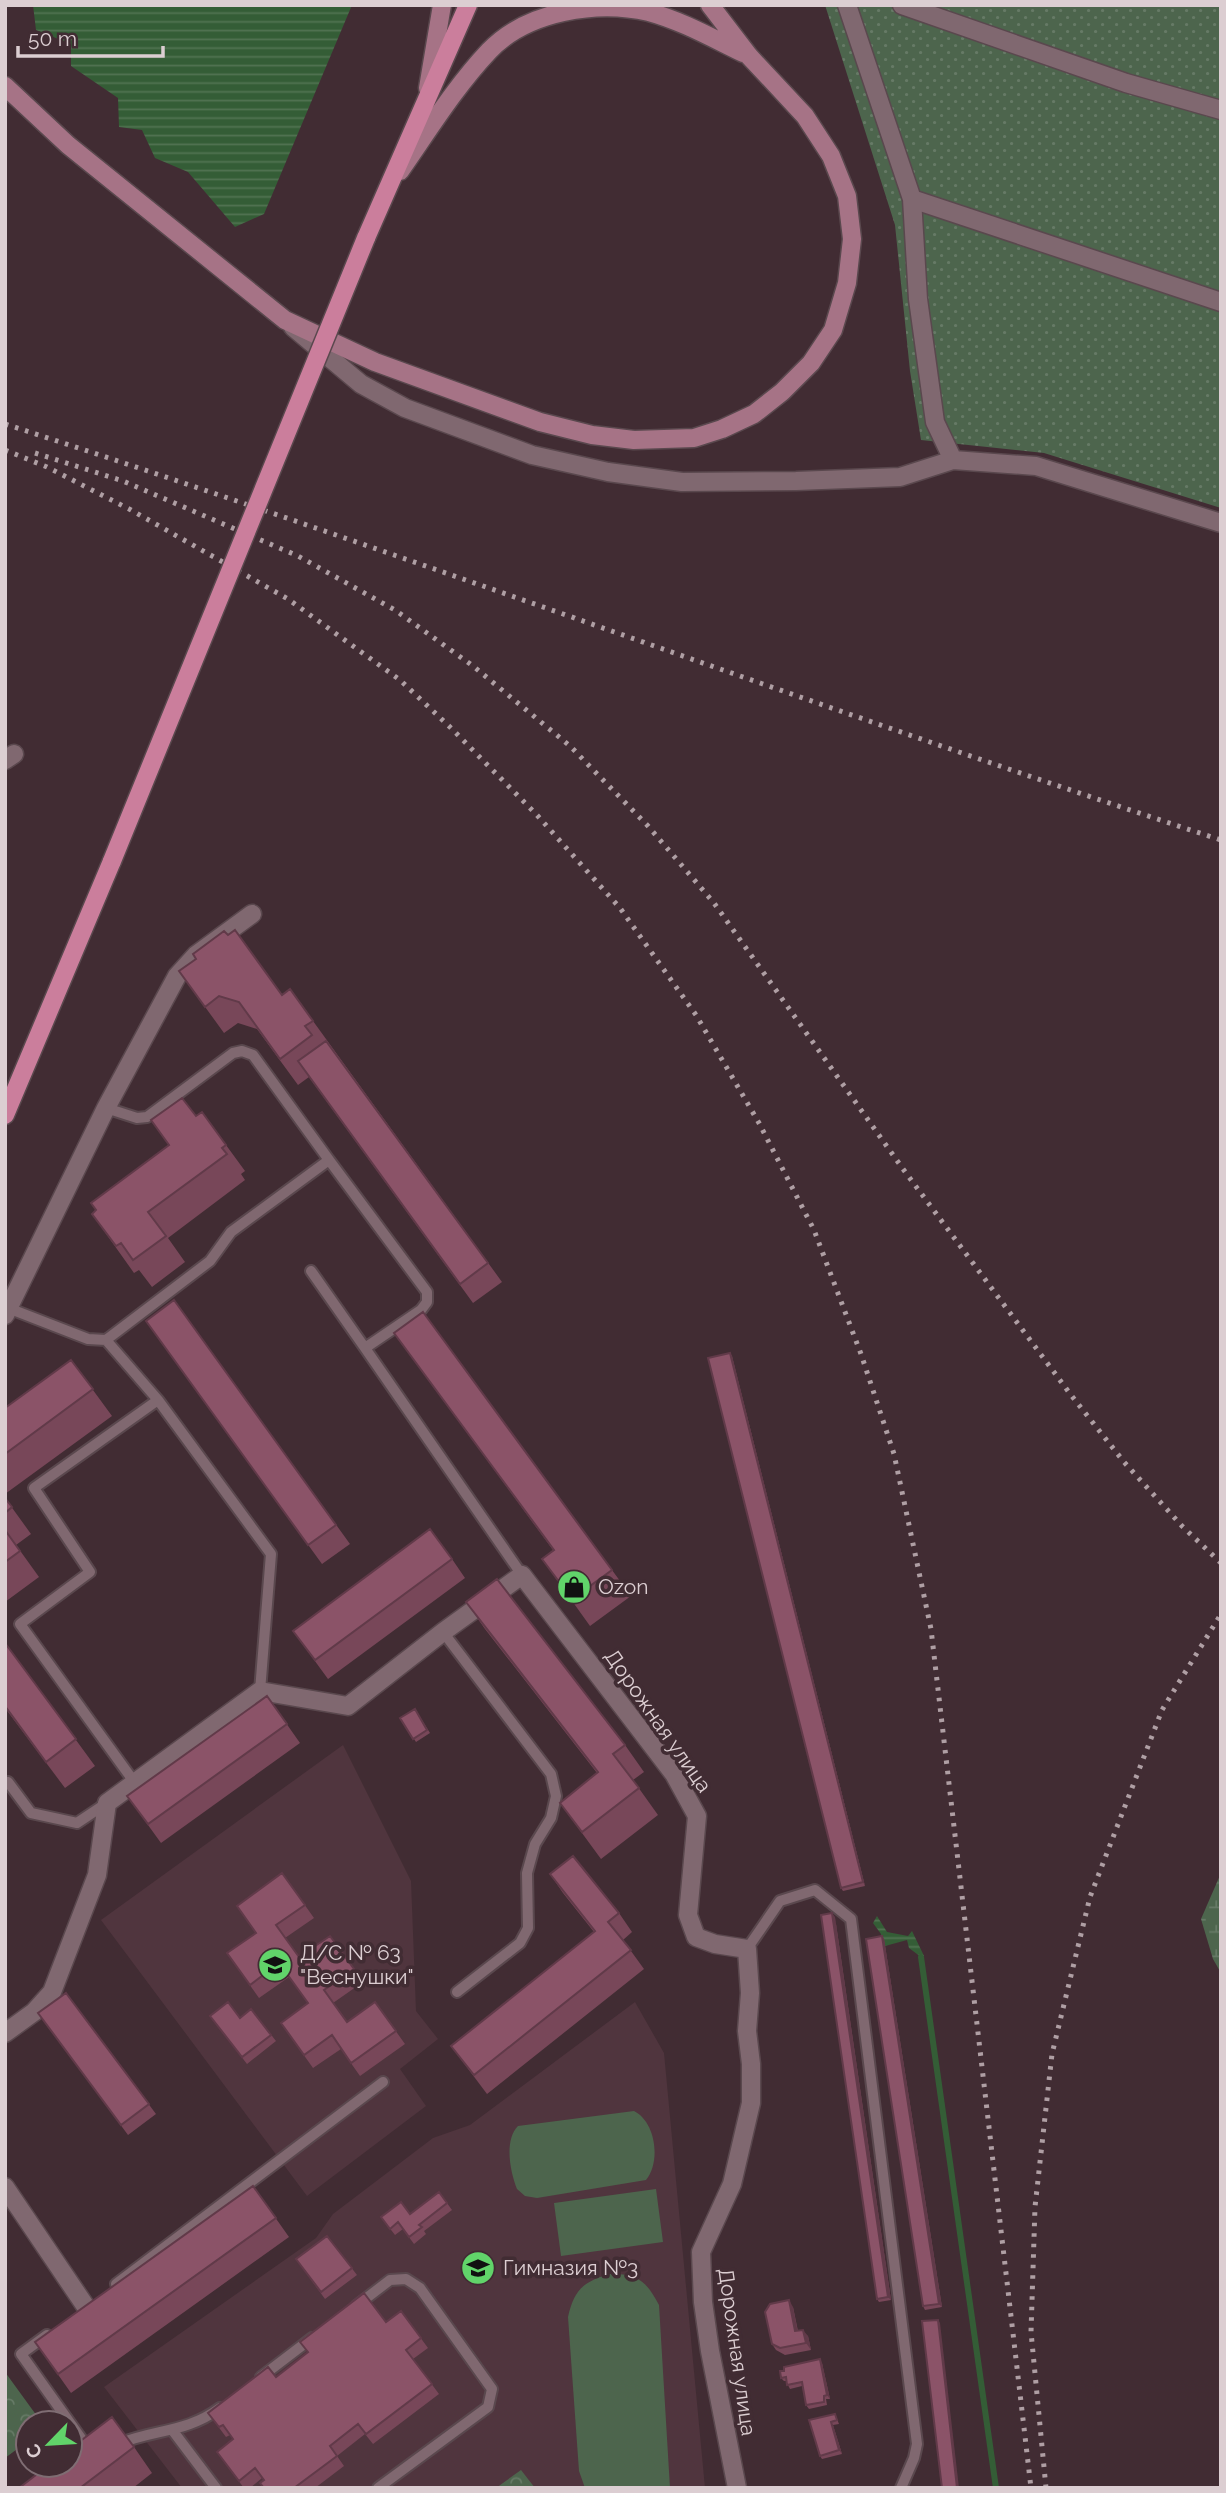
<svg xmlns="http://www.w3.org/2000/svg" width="1226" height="2493" viewBox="0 0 1226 2493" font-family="Raleway,sans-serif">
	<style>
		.built { fill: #50353e }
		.wetland { fill: url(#wetland-marsh) }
		.park { fill: url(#park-crowns) }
		.garden { fill: url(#garden-dots) }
		.pitch { fill: #4d654d }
		.water { fill: url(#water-rules) }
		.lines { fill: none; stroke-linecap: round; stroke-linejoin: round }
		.stream { stroke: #345d36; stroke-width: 6 }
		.lane-casing { stroke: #5a484e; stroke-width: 14 }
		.street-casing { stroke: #5a484e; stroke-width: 21 }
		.secondary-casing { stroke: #5a484e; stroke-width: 21 }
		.primary-casing { stroke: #5a484e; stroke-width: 21 }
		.lane { stroke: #806870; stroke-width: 10 }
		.street { stroke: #806870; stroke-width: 18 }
		.secondary { stroke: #a67386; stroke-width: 18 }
		.primary { stroke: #cb7e9c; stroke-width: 18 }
		.rail { stroke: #af9fa4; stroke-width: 5; stroke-dasharray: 3.5 7; stroke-linecap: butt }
		.primary-bridge-casing { stroke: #5a484e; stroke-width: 21; stroke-linecap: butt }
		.primary-bridge { stroke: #cb7e9c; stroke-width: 18 }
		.wall { fill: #784759 }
		.shaded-wall { fill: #613a49 }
		.building { fill: #8b5368; stroke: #613a49; stroke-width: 2 }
		.labels { text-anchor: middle; stroke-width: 7; stroke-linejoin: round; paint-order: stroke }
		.poi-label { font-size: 21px; fill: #dcced2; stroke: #412c33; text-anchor: start }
		.street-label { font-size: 21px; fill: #dcced2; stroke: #412c33 }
	</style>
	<defs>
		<pattern id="wetland-marsh" width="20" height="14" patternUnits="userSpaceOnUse" patternTransform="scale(1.75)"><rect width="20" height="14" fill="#4d654d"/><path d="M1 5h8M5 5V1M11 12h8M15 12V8" fill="none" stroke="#667a66"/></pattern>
		<pattern id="park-crowns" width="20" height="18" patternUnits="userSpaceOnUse" patternTransform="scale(1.75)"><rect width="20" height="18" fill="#4d654d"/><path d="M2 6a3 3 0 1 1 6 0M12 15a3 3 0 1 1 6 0" fill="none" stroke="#667a66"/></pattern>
		<pattern id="garden-dots" width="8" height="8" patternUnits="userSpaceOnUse" patternTransform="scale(1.75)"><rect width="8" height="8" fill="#4d654d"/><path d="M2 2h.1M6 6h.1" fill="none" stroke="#667a66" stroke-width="1.8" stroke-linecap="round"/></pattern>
		<pattern id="water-rules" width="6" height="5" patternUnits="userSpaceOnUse" patternTransform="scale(1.75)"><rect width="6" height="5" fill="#345d36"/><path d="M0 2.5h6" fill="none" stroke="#517352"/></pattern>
	</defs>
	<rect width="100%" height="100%" fill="#412c33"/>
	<path class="built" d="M343,1745L411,1881L416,2011L438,2039L400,2069L426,2106L307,2196L101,1920Z
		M635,2002L664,2053L705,2488H182L104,2387L316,2238L333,2214L433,2138L470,2125Z"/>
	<path class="wetland" d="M1221,1873V1973L1213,1959L1201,1919Z"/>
	<path class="park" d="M5,2372L42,2423H28V2441L5,2458Z
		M521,2470L535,2488H496Z"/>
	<path class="garden" d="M825,5H1221V508L1044,453L921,440L910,371L895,225Z"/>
	<path class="pitch" d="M634,2111C656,2122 661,2162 646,2180L537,2198L525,2196L517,2189C510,2172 504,2140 518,2126Z
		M656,2189L663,2242L561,2256L554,2203Z
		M609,2274C638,2273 646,2281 659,2305L670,2488H585L579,2471L568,2317C574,2290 583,2282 609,2274Z"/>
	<path class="water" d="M33,5H352L264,214L235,227L188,172L155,158L142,130L119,127L118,98L71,66V44L36,30Z
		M877,1916L887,1932L908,1936L912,1931L924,1956L921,1957L909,1948L907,1940L885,1946L884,1940L881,1939V1934L873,1923Z"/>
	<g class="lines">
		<path class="stream" d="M921,1957L996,2488"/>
		<g class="lane-casing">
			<path id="lane" d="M329,1160L427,1292V1302L421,1310L365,1348L522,1575
				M311,1271L365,1348
				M8,1308L88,1339L106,1340L210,1261L231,1232L329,1160L253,1055L242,1051L233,1053L147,1117L137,1118L106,1108
				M106,1340L158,1400L271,1554L260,1691
				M443,1632L551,1774L556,1796L551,1818L535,1844L527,1873L528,1928L520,1943L457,1992
				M8,1782L31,1813L77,1823L107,1803
				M135,1783L20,1624L90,1572L34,1488L158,1400
				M747,1949L780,1901L815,1890L851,1919L917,2444L914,2458L901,2488
				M116,2284L383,2082
				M356,2306L390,2280L406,2279L420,2288L492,2389L488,2407L378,2488
				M47,2335L21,2354L90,2451
				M261,2377L312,2338
				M173,2431L216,2488
				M118,2444C155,2429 186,2433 220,2408"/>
		</g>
		<g class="street-casing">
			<path id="street" d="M847,5L912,199L918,299L935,422L953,460
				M902,5L1126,83L1221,110
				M912,199L1221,302
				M293,327L361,384L405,408L532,455L608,472L682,482L796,481L900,477L953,460L1036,466L1221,523
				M5,760L14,754
				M5,1315L106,1108L177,976L196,955L252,914
				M5,2033L34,2012L52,1992L97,1875L107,1803L260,1691L348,1706L443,1632L522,1575L674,1774L697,1816L688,1915L696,1937L715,1944L747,1949L750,1993L747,2031L751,2064V2103L732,2184L701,2252L703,2302L710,2351L737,2488
				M5,2187L86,2307"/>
		</g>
		<g class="secondary-casing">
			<path id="secondary" d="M5,86L68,145L285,320L375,362L540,422L592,435L634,440L694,438L722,429L754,414L782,392L811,363L833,330L847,283L852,239L847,196L831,156L805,116L749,56L710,5
				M428,88L442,5
				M400,171C428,131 455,87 489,51C527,11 597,0 649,12C682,21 712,38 743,53"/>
		</g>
		<g class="primary-casing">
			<path id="primary" d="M366,238L468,5
				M5,1115L112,861"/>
		</g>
		<use href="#lane" class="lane"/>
		<use href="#street" class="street"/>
		<use href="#secondary" class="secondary"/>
		<use href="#primary" class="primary"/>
		<path class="rail" d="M5,424C413,556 814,707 1221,840
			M5,450L47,467L131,510L288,599L400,680L451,728L536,814L620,908L696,1015L759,1123L814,1230L861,1354L894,1454L931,1629L1031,2488
			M35,453L123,481L298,556L395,610L473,666L570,746L648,826L714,903L903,1169L1071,1395L1124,1462L1182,1526L1221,1563
			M1046,2488L1031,2332L1035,2207L1052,2054L1090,1897L1162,1710L1221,1614"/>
		<g class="primary-bridge-casing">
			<path id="primary-bridge" d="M112,861L366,238"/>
		</g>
		<use href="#primary-bridge" class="primary-bridge"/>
	</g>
	<path class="wall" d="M179,971L282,995L313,1021L502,1282L473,1303L309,1077L298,1085L257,1029L238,1023L224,1033Z
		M196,1116L226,1145L245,1171L241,1174L245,1180L168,1238L185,1262L152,1287L139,1270L134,1273L92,1214L168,1145Z
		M174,1300L350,1544L322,1564L146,1321Z
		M394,1333L612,1570L631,1596L590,1626L542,1559L553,1550Z
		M730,1353L732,1356L865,1886L843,1891L841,1888Z
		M71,1360L112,1416L5,1494V1408Z
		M5,1498L31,1534L16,1545L39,1577L5,1602Z
		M452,1559L465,1578L328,1679L293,1631Z
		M466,1602L625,1745L644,1772L633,1780L658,1815L601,1859L560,1803L597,1773L485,1629Z
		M5,1643L95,1766L65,1788L5,1708Z
		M267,1696L300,1743L161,1843L127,1796Z
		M415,1709L430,1733L416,1742L400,1718Z
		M282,1873L314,1918L285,1938L299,1957L330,1936L363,1982L333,2003L347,2022L375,2002L405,2044L360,2076L341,2049L313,2068L281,2023L308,2003L289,1977L259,1998L227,1953L256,1933Z
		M550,1874L619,1913L632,1932L623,1940L644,1969L487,2094L451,2046L594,1932L563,1893Z
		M835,1917L891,2300L879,2302L877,2299Z
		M882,1936L884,1939L942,2307L925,2310L923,2306Z
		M66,1993L156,2114L128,2135L38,2013Z
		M251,2009L276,2041L247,2064L210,2016L240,2018Z
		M253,2186L289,2237L71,2393L35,2342Z
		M439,2192L452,2210L424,2231L426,2234L414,2244L403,2229L395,2235L381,2217L410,2214Z
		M327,2236L357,2275L325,2299L296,2259Z
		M793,2307L798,2331L808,2336L811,2350L785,2355L776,2350L772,2344Z
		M401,2311L428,2348L413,2359L439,2394L373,2444L365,2434L337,2456L344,2466L315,2488H263L264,2480L262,2478L250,2488H244L224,2462L233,2439L230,2435L226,2437L208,2413L276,2377L386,2322Z
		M822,2363L830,2399H826L827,2405L809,2409L806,2405L802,2386L790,2389L786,2381H784L781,2378Z
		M835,2414L839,2424L833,2425L842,2454L822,2459L820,2456L809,2420Z
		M134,2447L152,2473L133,2488H19Z"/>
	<path class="shaded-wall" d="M730,1353L732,1356L865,1886L863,1882Z
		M832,1913L835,1917L891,2300L888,2297Z
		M882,1936L884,1939L942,2307L939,2304Z
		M789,2300L793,2307L799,2338L795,2331Z
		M938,2320L940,2323L959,2488H957Z
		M803,2330L808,2336L811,2350L806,2343Z
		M820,2359L822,2363L830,2399L827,2395Z
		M831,2422L833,2425L842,2454L839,2450Z"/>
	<path class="building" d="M235,930L282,995L290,989L313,1021L305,1026L312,1035L280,1059L239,1002L219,996L205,1007L179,971L196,959L193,954L224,931L228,935Z
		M326,1041L488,1263L460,1284L298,1061Z
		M182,1098L196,1116L202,1112L226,1145L222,1148L227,1154L148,1212L166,1236L133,1260L121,1243L116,1246L92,1214L96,1210L91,1203L169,1145L151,1120Z
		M174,1300L336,1525L308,1545L146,1321Z
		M423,1312L612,1570L572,1599L542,1559L554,1550L394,1333Z
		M730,1353L863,1882L841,1888L708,1358Z
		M71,1360L93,1389L5,1454V1408Z
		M5,1498L12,1507L5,1513Z
		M430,1529L452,1559L315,1660L293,1631Z
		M5,1530L20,1551L5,1562Z
		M497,1579L625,1745L613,1754L639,1788L582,1832L560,1803L598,1772L466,1602Z
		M5,1643L76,1739L46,1762L5,1706Z
		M267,1696L287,1724L148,1824L127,1796Z
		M415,1709L427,1730L413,1739L400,1718Z
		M573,1856L619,1913L608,1922L631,1950L474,2075L451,2046L595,1931L550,1874Z
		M282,1873L305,1905L276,1925L299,1957L330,1936L354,1969L324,1990L347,2022L375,2002L396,2031L351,2063L332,2035L304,2055L281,2023L308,2003L279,1963L250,1985L227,1953L256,1933L237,1906Z
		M832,1913L888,2297L877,2299L821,1915Z
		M882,1936L939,2304L923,2306L866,1939Z
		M66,1993L149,2104L121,2125L38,2013Z
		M228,2002L240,2018L251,2009L271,2035L242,2057L210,2016Z
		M253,2186L276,2218L58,2374L35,2342Z
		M439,2192L447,2203L419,2225L422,2227L409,2237L398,2222L390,2229L381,2217L401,2202L410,2214Z
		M327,2236L352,2268L321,2292L296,2259Z
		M364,2293L386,2322L401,2311L421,2338L406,2350L432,2384L366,2434L358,2424L330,2446L337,2456L294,2488H264L260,2483L264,2480L255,2468L239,2481L217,2452L233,2439L223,2425L219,2427L208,2413L268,2367L276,2377L308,2352L300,2342Z
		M789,2300L795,2331L803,2330L806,2343L780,2348L772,2344L765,2312L770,2304Z
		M938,2320L957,2488H942L922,2321Z
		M820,2359L827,2395L824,2396V2402L806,2405L802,2382L787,2385L786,2377L781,2378L780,2371H784V2367Z
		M835,2414L837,2420L831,2422L839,2450L820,2456L809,2420Z
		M112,2417L134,2447L80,2488H19L49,2465H70V2449Z"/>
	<defs>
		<g id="shop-disc" transform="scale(1.75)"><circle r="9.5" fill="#61d46a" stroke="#412c33"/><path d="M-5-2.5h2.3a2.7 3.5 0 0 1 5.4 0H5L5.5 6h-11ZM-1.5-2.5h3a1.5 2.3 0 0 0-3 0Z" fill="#111"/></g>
		<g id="school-disc" transform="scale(1.75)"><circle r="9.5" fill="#61d46a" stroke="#412c33"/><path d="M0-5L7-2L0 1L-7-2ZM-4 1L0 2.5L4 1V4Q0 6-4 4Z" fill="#111"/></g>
	</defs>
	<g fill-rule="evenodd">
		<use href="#shop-disc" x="574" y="1587"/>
		<use href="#school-disc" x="275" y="1965"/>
		<use href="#school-disc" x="478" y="2268"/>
	</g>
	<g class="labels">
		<g class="poi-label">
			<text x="598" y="1594">Ozon</text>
			<text x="300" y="1960">Д/С № 63<tspan x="300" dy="24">"Веснушки"</tspan></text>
			<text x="503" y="2275">Гимназия №3</text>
		</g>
		<g class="street-label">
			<text transform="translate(658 1721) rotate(55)" y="7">Дорожная улица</text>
			<text transform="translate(737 2352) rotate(82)" y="7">Дорожная улица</text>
		</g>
	</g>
	<rect width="1226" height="2493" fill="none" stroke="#dcced2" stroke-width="14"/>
	<g transform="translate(49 2444) rotate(245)"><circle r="33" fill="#412c33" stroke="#7f6d73" stroke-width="2"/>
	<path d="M0-5L12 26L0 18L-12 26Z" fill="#61d46a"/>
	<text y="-10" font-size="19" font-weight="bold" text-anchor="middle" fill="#dcced2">С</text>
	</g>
	<path d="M18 46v10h145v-10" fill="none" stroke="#dcced2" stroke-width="3.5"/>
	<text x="28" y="46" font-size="21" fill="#dcced2" stroke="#412c33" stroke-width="5" paint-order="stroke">50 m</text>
</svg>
